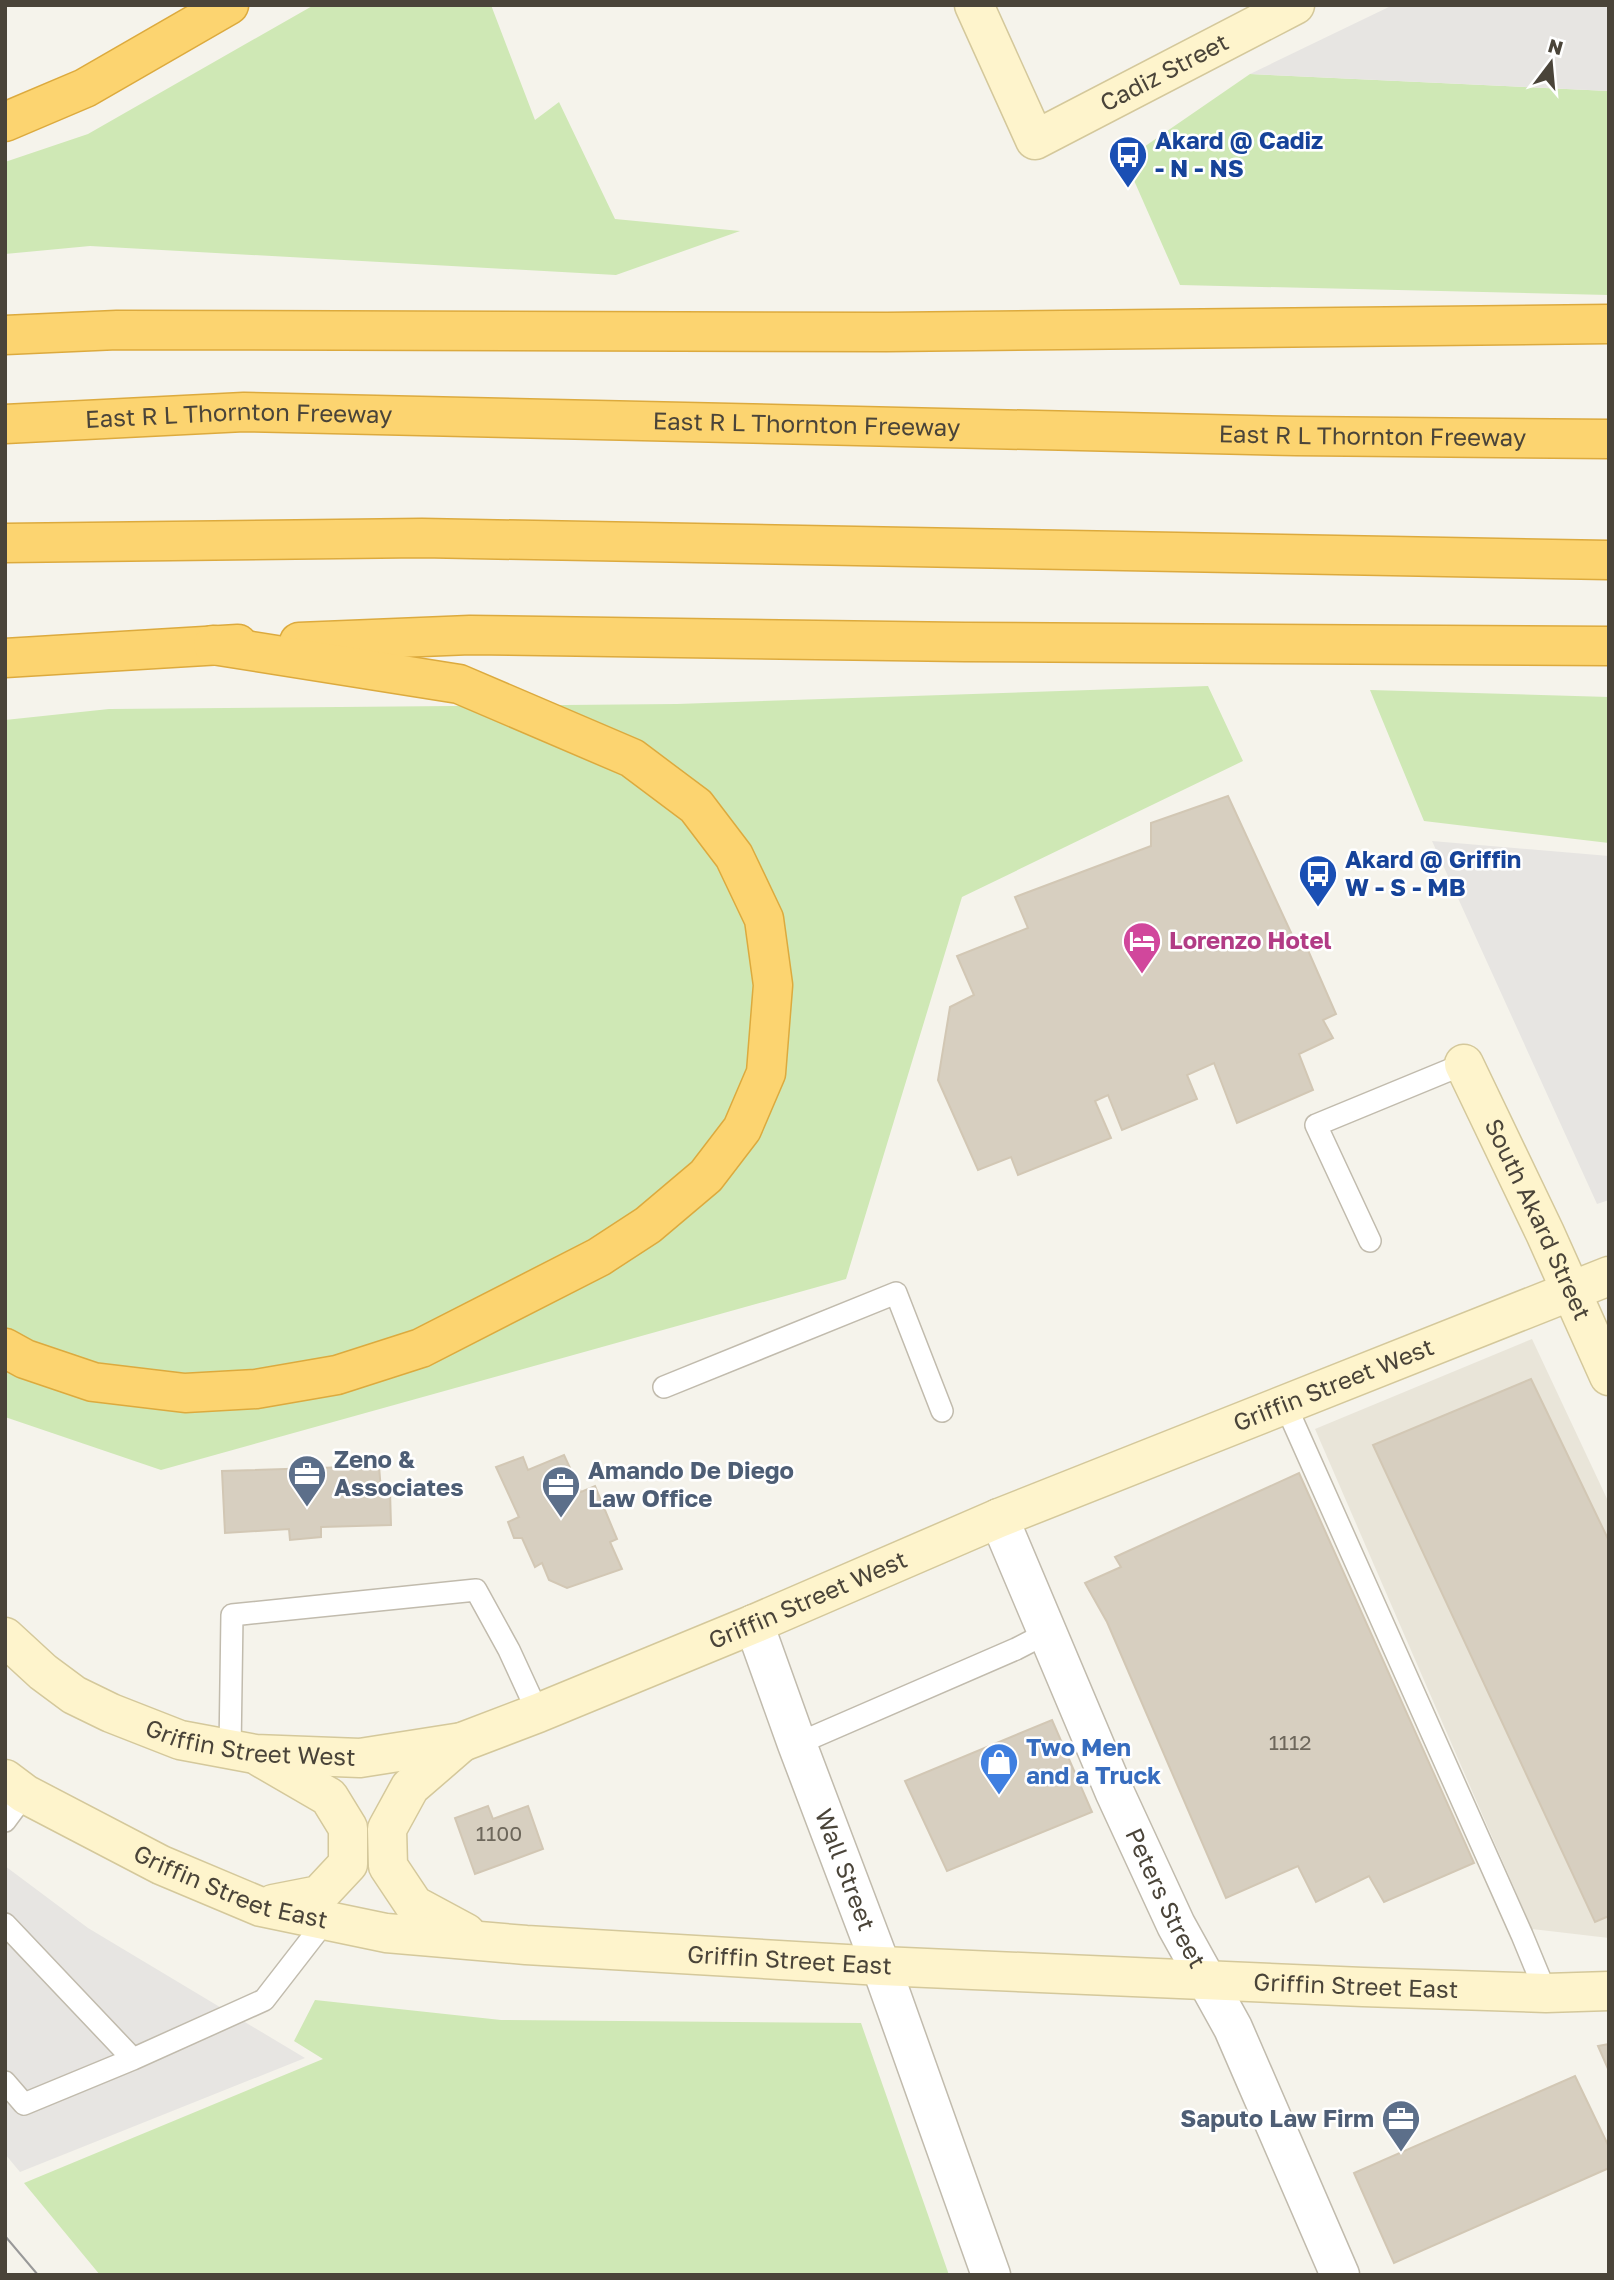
<svg xmlns="http://www.w3.org/2000/svg" width="1614" height="2280" viewBox="0 0 1614 2280" font-family="'Golos Text',sans-serif">
	<style>
		.residential { fill: #e9e5d9 }
		.green { fill: #cfe8b5 }
		.parking { fill: #e7e5e2 }
		.building { fill: #d7cfc0; stroke: #d2c7b4; stroke-width: 2 }
		.lines { fill: none; stroke-linecap: round; stroke-linejoin: round }
		.service-casing { stroke: #c1bbad; stroke-width: 24 }
		.minor-casing { stroke: #c1bbad; stroke-width: 41 }
		.secondary-casing { stroke: #d4c89b; stroke-width: 41 }
		.motorway-casing { stroke: #dcaa3e; stroke-width: 41 }
		.service { stroke: #fff; stroke-width: 21 }
		.minor { stroke: #fff; stroke-width: 38 }
		.secondary { stroke: #fef4cc; stroke-width: 38 }
		.motorway { stroke: #fcd470; stroke-width: 38 }
		.tram { stroke: #999; stroke-width: 2 }
		.labels { text-anchor: middle; stroke-width: 5; stroke-linejoin: round; paint-order: stroke }
		.number-label { font-size: 21px; fill: #6d675b }
		.street-label { font-size: 24px; fill: #4a4439; stroke: #fff }
		.transit-label { font-size: 24px; font-weight: bold; fill: #164399; stroke: #fff; text-anchor: start }
		.hotel-label { font-size: 24px; font-weight: bold; fill: #b23c85; stroke: #fff; text-anchor: start }
		.service-label { font-size: 24px; font-weight: bold; fill: #4e5e75; stroke: #fff; text-anchor: start }
		.shop-label { font-size: 24px; font-weight: bold; fill: #366cbe; stroke: #fff; text-anchor: start }
	</style>
	<rect width="100%" height="100%" fill="#f5f3eb"/>
	<path class="residential" d="M1532,1339L1609,1503V1938L1532,1929L1315,1429Z"/>
	<path class="green" d="M314,5H491L535,120L559,102L615,219L740,231L616,275L90,246L5,254V162L88,134Z
		M1250,74L1609,91V295L1180,285L1125,160Z
		M1208,686L1243,761L962,897L846,1279L161,1470L5,1417V720L109,709L677,704Z
		M1370,690L1609,697V843L1424,821Z
		M315,2000L501,2020L861,2023L949,2275H100L24,2183L323,2059L294,2041Z"/>
	<path class="parking" d="M1393,5H1609V91L1250,74Z
		M1432,841L1609,856V1200L1597,1204Z
		M5,1866L88,1928L305,2058L20,2172L5,2154Z"/>
	<path class="building" d="M1228,796L1299,950L1307,948L1336,1014L1323,1020L1333,1038L1299,1054L1313,1090L1237,1123L1214,1063L1187,1075L1197,1099L1122,1130L1108,1095L1095,1101L1111,1138L1018,1175L1011,1157L978,1170L938,1080L950,1007L974,995L957,956L1028,928L1015,897L1151,846V823Z
		M1531,1379L1609,1541V1916L1595,1922L1373,1445Z
		M564,1455L581,1492L595,1486L617,1539L610,1542L622,1569L567,1588L549,1580L542,1563L535,1567L522,1538H514L508,1522L519,1517L496,1467L523,1457L528,1470Z
		M379,1466L381,1491H390L391,1525L321,1527V1537L290,1540L289,1529L225,1533L222,1471Z
		M1299,1473L1474,1863L1384,1902L1369,1876L1316,1902L1298,1866L1226,1898L1107,1622L1085,1583L1121,1567L1115,1557Z
		M1052,1720L1092,1812L947,1871L905,1781Z
		M488,1806L493,1819L528,1806L543,1849L475,1874L455,1818Z
		M1609,2044V2071L1598,2046Z
		M1575,2076L1609,2147V2168L1394,2263L1354,2173Z"/>
	<g class="lines">
		<g class="service-casing">
			<path id="service" d="M1370,1241L1316,1125L1464,1064
				M664,1387L896,1293L942,1411
				M1285,1404L1522,1935L1546,1993
				M797,1744L1016,1649L1047,1633
				M230,1750L232,1615L476,1590L509,1650L538,1713
				M5,1821L25,1794
				M5,1924L133,2059L24,2104L5,2082
				M133,2059L264,2000L326,1920"/>
		</g>
		<g class="minor-casing">
			<g id="minor">
				<path id="s1" d="M999,1518L1115,1793L1176,1925L1233,2028L1340,2275"/>
				<path id="s2" d="M754,1624L797,1744L881,1966L991,2275"/>
			</g>
		</g>
		<g class="secondary-casing">
			<g id="secondary">
				<path id="s3" d="M974,5L1035,140L1295,5"/>
				<path id="s4" d="M1464,1064L1545,1233L1609,1376"/>
				<path id="s5" d="M5,1637L43,1672L74,1695L111,1713L180,1740L255,1754L360,1758L462,1742L538,1713L754,1624L999,1518L1609,1276"/>
				<path d="M462,1742L410,1787L387,1829L388,1866L414,1905L466,1933"/>
				<path d="M260,1757L329,1797L348,1828V1864L319,1895L273,1904"/>
				<path id="s6" d="M5,1779L25,1794L161,1865L261,1907L386,1933L526,1945L881,1966L1363,1987L1546,1993L1609,1991"/>
			</g>
		</g>
		<g class="motorway-casing">
			<g id="motorway">
				<path d="M5,122L85,88L229,5"/>
				<path d="M5,335L117,330L887,332L1609,324"/>
				<path id="s7" d="M5,424L244,412L1296,436L1609,439"/>
				<path d="M5,543L422,538L1609,560"/>
				<path d="M299,642L470,635L964,642L1609,646"/>
				<path d="M5,658L238,644"/>
				<path d="M5,1348L25,1359L93,1382L185,1393L256,1389L337,1375L421,1348L599,1257L648,1225L706,1176L742,1129L766,1073L773,985L764,919L734,856L696,806L632,758L459,684L213,645"/>
			</g>
		</g>
		<use href="#service" class="service"/>
		<use href="#minor" class="minor"/>
		<use href="#secondary" class="secondary"/>
		<use href="#motorway" class="motorway"/>
		<path class="tram" d="M5,2236L38,2275"/>
	</g>
	<defs>
		<g id="bus-pin" transform="scale(2.0125)"><path d="M0 17L-7.5 6A9.5 9.5 0 1 1 7.5 6Z" fill="#1a4fb4" stroke="#fff"/><path d="M-5-6H5V4H4V6H2V4H-2V6H-4V4H-5ZM-3.5-4V0h7V-4ZM-3.5 1.2v1.5H-2V1.2ZM2 1.2v1.5H3.5V1.2Z" fill="#fff"/></g>
		<g id="hotel-pin" transform="scale(2.0125)"><path d="M0 17L-7.5 6A9.5 9.5 0 1 1 7.5 6Z" fill="#d1479c" stroke="#fff"/><path d="M-6-4.5h1.5V1H6V5H4.5V3h-9V5H-6ZM-4 0a1.8 1.8 0 1 1 3.6 0ZM.5 0V-2.5h3Q6-2.5 6 0Z" fill="#fff"/></g>
		<g id="office-pin" transform="scale(2.0125)"><path d="M0 17L-7.5 6A9.5 9.5 0 1 1 7.5 6Z" fill="#5c6f8a" stroke="#fff"/><path d="M-6-3h4V-5.5h4V-3h4V5H-6ZM-1-4.5V-3h2v-1.5ZM-6 0V1H6V0Z" fill="#fff"/></g>
		<g id="shop-pin" transform="scale(2.0125)"><path d="M0 17L-7.5 6A9.5 9.5 0 1 1 7.5 6Z" fill="#3f7fe0" stroke="#fff"/><path d="M-5-2.5h2.3a2.7 3.5 0 0 1 5.4 0H5L5.5 6h-11ZM-1.5-2.5h3a1.5 2.3 0 0 0-3 0Z" fill="#fff"/></g>
	</defs>
	<g fill-rule="evenodd">
		<use href="#bus-pin" x="1128" y="155"/>
		<use href="#bus-pin" x="1318" y="874"/>
		<use href="#hotel-pin" x="1142" y="941"/>
		<use href="#office-pin" x="307" y="1474"/>
		<use href="#office-pin" x="561" y="1485"/>
		<use href="#shop-pin" x="999" y="1762"/>
		<use href="#office-pin" x="1401" y="2119"/>
	</g>
	<g class="labels">
		<g class="number-label">
			<text x="1290" y="1750">1112</text>
			<text x="499" y="1841">1100</text>
		</g>
		<g class="street-label">
			<text dy="8" stroke="none"><textPath href="#s3" startOffset="294">Cadiz Street</textPath></text>
			<text dy="8" stroke="none"><textPath href="#s7" startOffset="234">East R L Thornton Freeway</textPath></text>
			<text dy="8" stroke="none"><textPath href="#s7" startOffset="802">East R L Thornton Freeway</textPath></text>
			<text dy="8" stroke="none"><textPath href="#s7" startOffset="1368">East R L Thornton Freeway</textPath></text>
			<text dy="8" stroke="none"><textPath href="#s4" startOffset="172">South Akard Street</textPath></text>
			<text dy="8" stroke="none"><textPath href="#s5" startOffset="1432">Griffin Street West</textPath></text>
			<text dy="8" stroke="none"><textPath href="#s5" startOffset="864">Griffin Street West</textPath></text>
			<text dy="8" stroke="none"><textPath href="#s5" startOffset="276">Griffin Street West</textPath></text>
			<text dy="8" stroke="none"><textPath href="#s2" startOffset="262">Wall Street</textPath></text>
			<text dy="8" stroke="none"><textPath href="#s6" startOffset="252">Griffin Street East</textPath></text>
			<text dy="8" stroke="none"><textPath href="#s1" startOffset="415">Peters Street</textPath></text>
			<text dy="8" stroke="none"><textPath href="#s6" startOffset="819">Griffin Street East</textPath></text>
			<text dy="8" stroke="none"><textPath href="#s6" startOffset="1386">Griffin Street East</textPath></text>
		</g>
		<g class="transit-label">
			<text x="1155" y="149">Akard @ Cadiz<tspan x="1155" dy="28">- N - NS</tspan></text>
			<text x="1345" y="868">Akard @ Griffin<tspan x="1345" dy="28">W - S - MB</tspan></text>
		</g>
		<g class="hotel-label">
			<text x="1169" y="949">Lorenzo Hotel</text>
		</g>
		<g class="service-label">
			<text x="334" y="1468">Zeno &amp;<tspan x="334" dy="28">Associates</tspan></text>
			<text x="588" y="1479">Amando De Diego<tspan x="588" dy="28">Law Office</tspan></text>
			<text x="1374" y="2127" text-anchor="end">Saputo Law Firm</text>
		</g>
		<g class="shop-label">
			<text x="1026" y="1756">Two Men<tspan x="1026" dy="28">and a Truck</tspan></text>
		</g>
	</g>
	<rect width="1614" height="2280" fill="none" stroke="#4a4439" stroke-width="14"/>
	<g transform="translate(1551 63) rotate(16)" stroke="#ffffff" stroke-width="5" paint-order="stroke">
	<path d="M0-5L12 26L0 18L-12 26Z" fill="#4a4439"/>
	<text y="-10" font-size="19" font-weight="bold" text-anchor="middle" fill="#4a4439">N</text>
	</g>
</svg>
